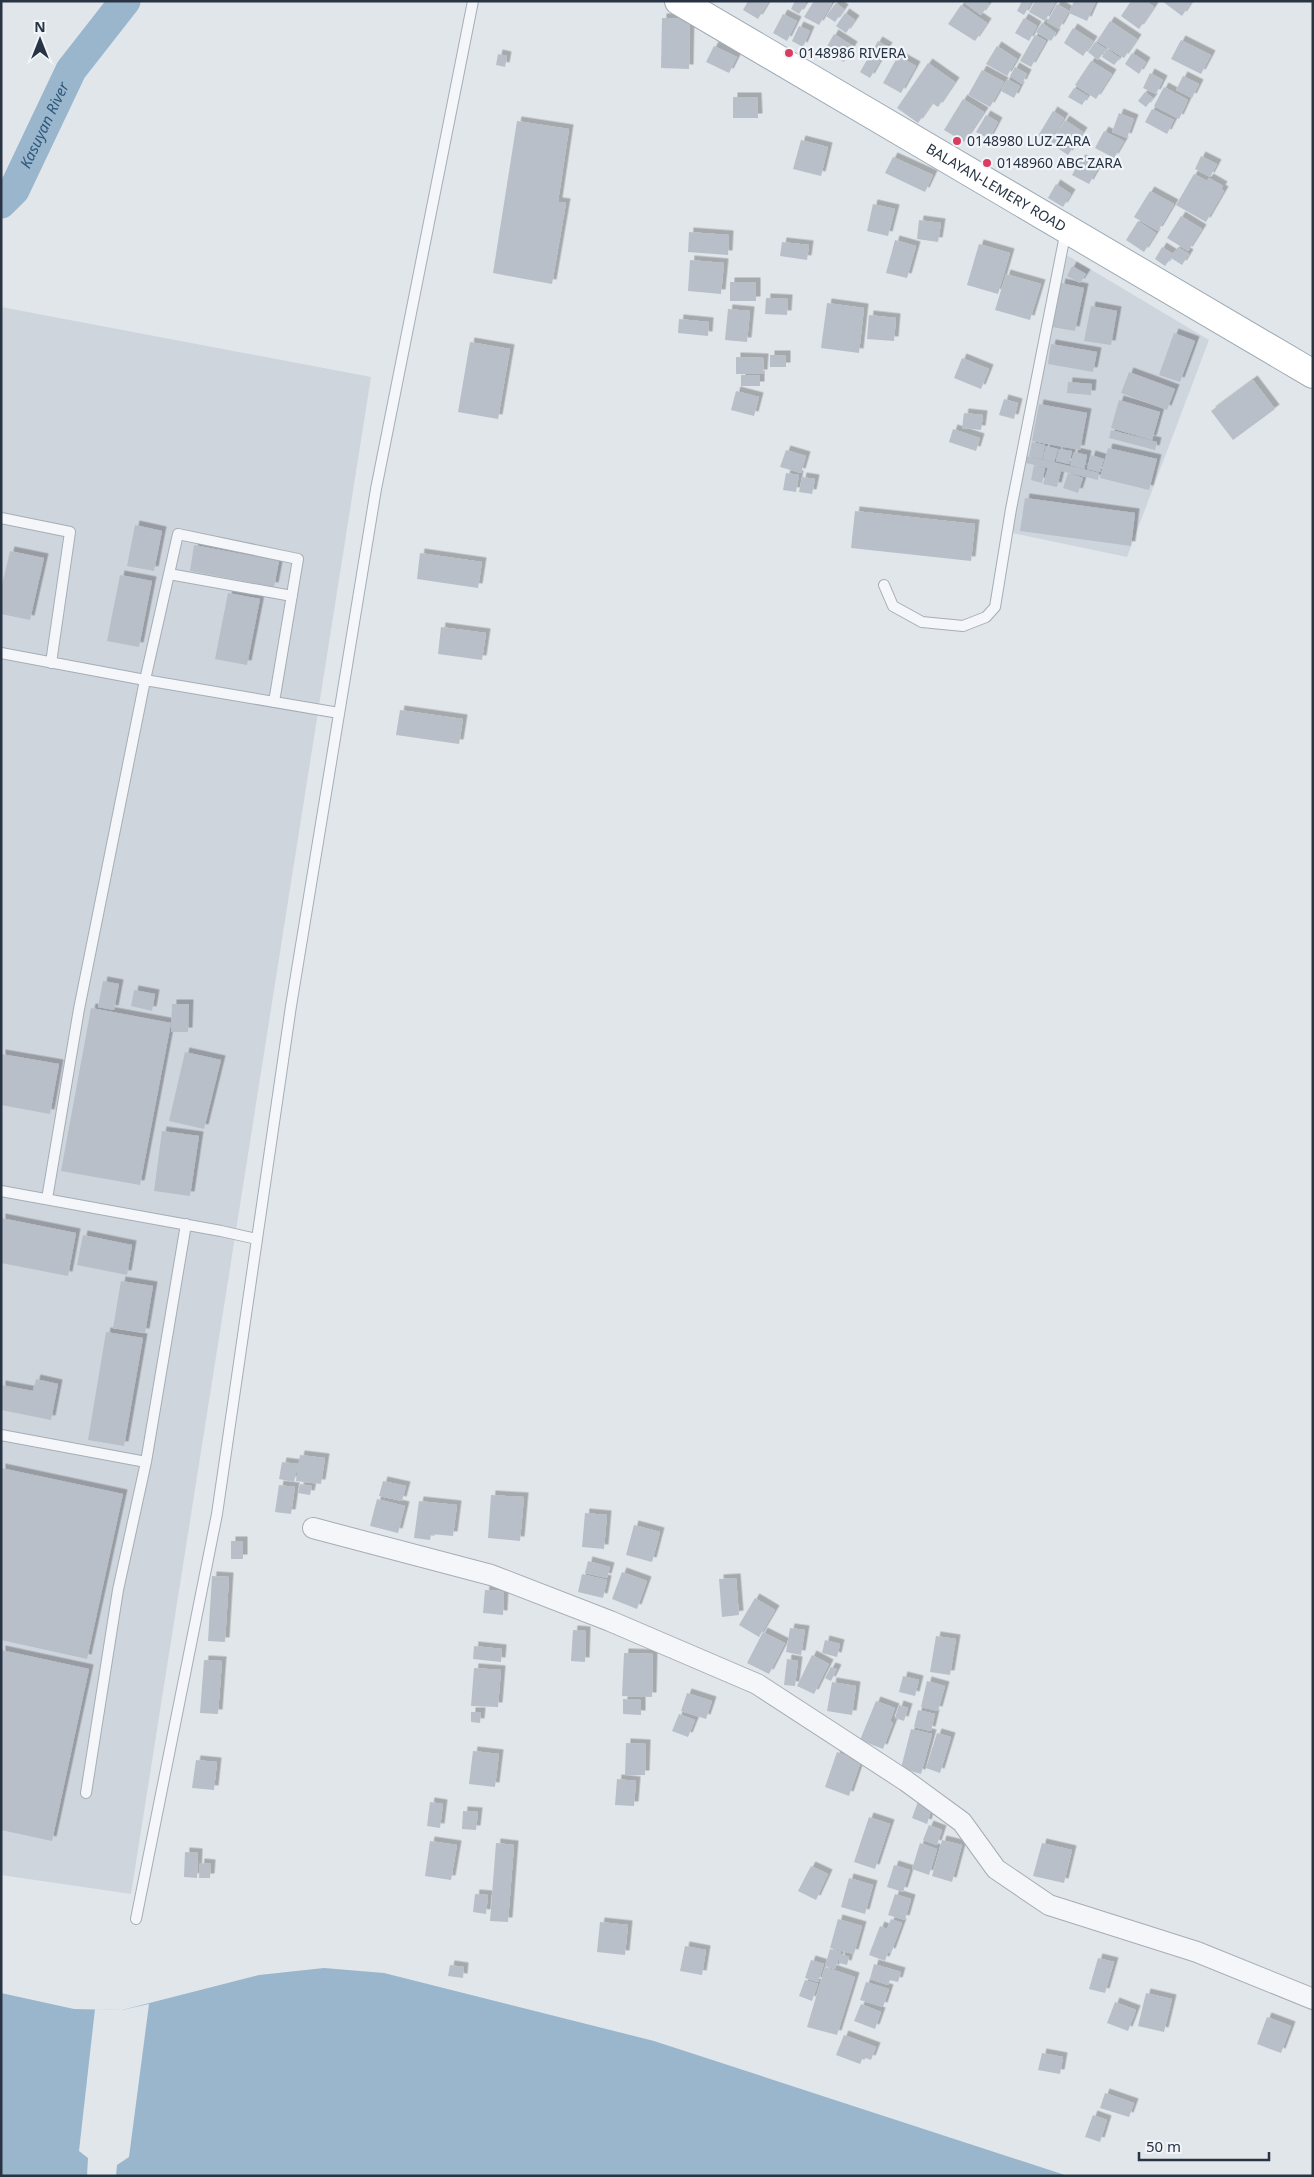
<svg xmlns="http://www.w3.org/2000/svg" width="1314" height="2177" viewBox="0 0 1314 2177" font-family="'Noto Sans',sans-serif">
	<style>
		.built { fill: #cfd5dd }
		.water { fill: #99b6cd }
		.pier { fill: #e1e6eb }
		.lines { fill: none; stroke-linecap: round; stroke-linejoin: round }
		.river { stroke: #99b6cd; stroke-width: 31 }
		.building { fill: #b8bfc9; filter: url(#shadow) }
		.service-casing { stroke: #a6adb6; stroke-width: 12 }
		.minor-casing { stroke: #a6adb6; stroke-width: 22 }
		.primary-casing { stroke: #9fabb7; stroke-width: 30 }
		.service { stroke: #f4f6f9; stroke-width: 10 }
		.minor { stroke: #f4f6f9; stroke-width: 20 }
		.primary { stroke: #fff; stroke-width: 28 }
		.poi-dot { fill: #d83d60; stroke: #f1f4f8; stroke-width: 2 }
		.labels { text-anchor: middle; stroke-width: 4.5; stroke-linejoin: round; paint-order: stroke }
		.poi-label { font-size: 14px; fill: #283444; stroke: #f1f4f8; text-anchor: start }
		.street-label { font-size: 14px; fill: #283444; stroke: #f1f4f8 }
		.water-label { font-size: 15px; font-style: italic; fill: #2f567b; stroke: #f1f4f8 }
	</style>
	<defs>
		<filter id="shadow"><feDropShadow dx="4.5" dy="-4.5" stdDeviation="0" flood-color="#0004"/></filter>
	</defs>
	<rect width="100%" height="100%" fill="#e1e6eb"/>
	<path class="built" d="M1065,254L1209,340L1127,557L1012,533Z
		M1,307L371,377L131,1894L1,1875Z"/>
	<path class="water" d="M324,1968L384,1973L654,2041L1068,2176H1V1993L74,2009L122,2010L259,1975Z"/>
	<path class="pier" d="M149,2004L129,2157L117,2165L116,2176H87L88,2158L79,2151L95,2009L122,2010Z"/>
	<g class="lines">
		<path class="river" id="s1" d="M1,203L14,190L71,70L125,1"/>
	</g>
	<path class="building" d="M748,1H769L758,19L743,10Z
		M795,1L806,3L799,14L791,9Z
		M814,1L832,3L819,25L804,17Z
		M966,1H985L989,4L981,15L965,3Z
		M1022,1H1032L1024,15L1017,11Z
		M1035,1H1056L1045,21L1029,12Z
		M1074,1H1096L1087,21L1069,13Z
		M1131,1H1146L1154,7L1139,29L1121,16Z
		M1162,1H1192L1182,16Z
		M836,3L844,9L835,22L826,16Z
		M1057,4L1069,11L1059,29L1047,22Z
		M961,5L987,23L975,41L948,24Z
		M845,13L855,20L846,33L836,26Z
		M783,14L797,21L787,41L773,33Z
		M662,18L690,19L689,69L661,68Z
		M1024,18L1037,26L1029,41L1015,33Z
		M1110,21L1137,39L1124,58L1097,41Z
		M1042,23L1056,33L1051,41L1036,32Z
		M799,26L810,31L803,47L792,41Z
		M1073,28L1093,41L1083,56L1064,43Z
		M834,34L853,46L844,62L825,50Z
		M1035,35L1046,41L1031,67L1020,61Z
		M1181,40L1211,55L1201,74L1171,59Z
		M878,41L888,47L870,78L860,72Z
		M1095,42L1106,49L1098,60L1088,52Z
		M714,46L737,57L729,73L706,62Z
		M997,46L1017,59L1007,76L986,64Z
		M1107,49L1120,58L1114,65L1102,57Z
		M1132,53L1146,62L1139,74L1125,64Z
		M498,54L507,56L505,67L496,65Z
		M898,56L916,66L901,93L883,83Z
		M1091,61L1112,74L1096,99L1075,85Z
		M928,63L955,82L938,107L932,103L918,123L897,108Z
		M1015,67L1027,74L1022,84L1010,76Z
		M982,70L1004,82L990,107L968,95Z
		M1150,73L1163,80L1156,94L1143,88Z
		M1183,76L1199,84L1192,98L1176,90Z
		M1007,79L1020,86L1014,98L1001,91Z
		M1164,87L1188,100L1179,119L1154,106Z
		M1074,88L1088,96L1082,105L1068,97Z
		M1145,92L1153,98L1146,107L1138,101Z
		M733,97H757L758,118H733Z
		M963,99L984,112L964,142L944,130Z
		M1152,109L1174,120L1167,134L1145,122Z
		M1053,111L1064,118L1049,143L1038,136Z
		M1119,113L1134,119L1127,138L1112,132Z
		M986,115L998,122L989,139L976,132Z
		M1065,120L1083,132L1068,155L1050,143Z
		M517,121L569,129L558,202L566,203L552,284L493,273Z
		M1104,131L1124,141L1114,158L1095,148Z
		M801,140L828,147L821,176L793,169Z
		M1201,156L1217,164L1210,177L1195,169Z
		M893,157L933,175L925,192L885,173Z
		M1081,159L1098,168L1089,184L1072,175Z
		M1194,174L1207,181L1209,178L1223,186L1221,189L1224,191L1206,222L1176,205Z
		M1056,184L1071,194L1063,207L1048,198Z
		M1150,191L1174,204L1158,231L1134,217Z
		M873,204L895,209L888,236L867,231Z
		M1181,216L1202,229L1188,251L1167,238Z
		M919,220L941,223L938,242L917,239Z
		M1138,221L1156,233L1144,252L1126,240Z
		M689,232L729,235L728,255L688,252Z
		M895,240L916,246L907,278L886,273Z
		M782,242L809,245L807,260L780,256Z
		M979,244L1010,253L998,294L967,285Z
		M1162,247L1173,254L1178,247L1189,254L1182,265L1171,258L1165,266L1155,259Z
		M690,260L724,263L721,294L688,291Z
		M1072,266L1086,274L1080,283L1067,276Z
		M1006,274L1041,284L1030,320L995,310Z
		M730,282H756V301H730Z
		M1061,283L1084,288L1075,331L1052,327Z
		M766,298L788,299L787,315L765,314Z
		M827,303L864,308L859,353L821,348Z
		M1091,306L1117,311L1111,345L1084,341Z
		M728,309L750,311L747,342L725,340Z
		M869,315L896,318L894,341L867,339Z
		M679,319L709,322L708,336L678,333Z
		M1174,333L1195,341L1180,382L1159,375Z
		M470,342L510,349L498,419L458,412Z
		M1051,344L1097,352L1093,372L1048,364Z
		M770,355H786V367H770Z
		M736,357L764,358L763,374H736Z
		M962,358L989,369L981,389L954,378Z
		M1129,372L1175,389L1167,410L1121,393Z
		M741,375H760V386H741Z
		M1253,380L1275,409L1233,440L1211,411Z
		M1068,382L1092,384L1091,395L1067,393Z
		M736,391L759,397L754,416L731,410Z
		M1004,399L1018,403L1014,419L999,415Z
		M1119,400L1160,412L1152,440L1111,428Z
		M1039,404L1087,413L1080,450L1032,441Z
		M964,413L983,415L981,430L962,428Z
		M953,429L980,438L976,451L949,442Z
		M1111,430L1157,442L1155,450L1109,438Z
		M1032,442L1045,445L1042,459L1029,456Z
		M1046,446L1058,449L1054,462L1043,459Z
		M1108,448L1157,459L1149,490L1100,478Z
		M1059,449L1072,451L1069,464L1056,461Z
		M786,450L806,456L801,473L780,467Z
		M1074,452L1087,455L1084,469L1070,465Z
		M1091,455L1104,459L1100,472L1087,469Z
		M1027,456L1099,473L1098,480L1061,471L1057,487L1043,484L1048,468L1026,463Z
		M1034,465L1045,468L1042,483L1031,480Z
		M786,473L799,475L796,492L783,490Z
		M1068,473L1083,478L1078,493L1063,488Z
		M802,477L815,479L812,494L799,492Z
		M1025,498L1135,513L1131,546L1020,531Z
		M855,511L975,524L971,561L851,548Z
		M135,525L162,531L154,571L127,566Z
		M194,545L279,561L274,587L190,571Z
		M10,551L44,558L30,620L1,614V589Z
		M420,553L482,562L478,588L417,579Z
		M120,575L152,581L139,647L107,641Z
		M228,593L260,599L247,665L215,659Z
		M441,627L486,633L482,660L438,654Z
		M400,710L463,719L459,744L396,735Z
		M103,981L119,984L114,1010L98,1007Z
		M134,990L155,994L152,1011L131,1006Z
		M172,1004H189L188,1032H171Z
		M91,1008L171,1023L140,1185L61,1171Z
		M185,1052L221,1060L204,1129L169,1121Z
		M1,1054L59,1064L50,1114L1,1105Z
		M162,1131L199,1136L190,1196L154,1191Z
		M1,1218L76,1233L68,1276L1,1263Z
		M83,1235L132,1245L127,1275L77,1265Z
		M121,1281L153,1286L145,1333L113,1328Z
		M106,1332L143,1338L124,1446L88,1440Z
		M36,1379L58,1384L51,1420L1,1410V1385L33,1391Z
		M300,1455L325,1458L321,1484L296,1481Z
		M282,1462L298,1464L294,1482L279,1479Z
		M1,1468L123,1494L87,1659L1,1640Z
		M383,1481L406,1486L402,1501L379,1496Z
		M300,1484L312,1486L310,1495L298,1493Z
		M279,1485L295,1487L291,1514L275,1512Z
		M491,1495L524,1497L520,1541L488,1538Z
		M377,1499L405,1506L398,1533L370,1526Z
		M419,1501L457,1505L453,1536L431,1534L430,1540L414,1538Z
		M585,1513L607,1515L604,1549L582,1547Z
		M634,1525L660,1532L652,1562L626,1555Z
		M231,1541H243V1559H231Z
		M588,1561L610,1567L607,1578L585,1573Z
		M622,1572L647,1581L637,1609L612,1599Z
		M582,1574L607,1580L603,1598L578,1592Z
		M212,1576L229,1577L225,1642L208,1641Z
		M736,1578L739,1615L722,1617L719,1579Z
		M485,1590L504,1591L503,1615L483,1613Z
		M755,1598L775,1610L759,1637L739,1625Z
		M790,1628L805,1630L801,1655L786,1652Z
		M573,1630L586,1631L585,1662L571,1661Z
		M763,1632L785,1643L769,1674L747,1663Z
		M936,1636L956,1639L950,1675L930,1672Z
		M825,1640L840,1644L837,1657L822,1653Z
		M474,1646L502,1649L501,1662L473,1659Z
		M1,1650L89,1669L52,1841L1,1830Z
		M624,1653L653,1654L652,1697L622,1696Z
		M812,1655L829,1664L814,1694L797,1686Z
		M787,1659L798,1661L795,1686L784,1685Z
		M204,1660L222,1661L218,1714L200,1713Z
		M831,1667L837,1669L831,1681L825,1678Z
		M474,1668L501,1670L498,1707L471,1706Z
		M903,1676L919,1680L915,1696L899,1692Z
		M927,1681L945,1686L938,1711L921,1707Z
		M832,1682L856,1686L852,1715L827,1711Z
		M687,1693L712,1701L706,1719L681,1711Z
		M623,1699L641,1700V1715L623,1714Z
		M876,1701L895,1708L890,1721L893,1723L883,1749L860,1740Z
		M899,1705L908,1708L904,1721L895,1718Z
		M918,1710L935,1714L931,1731L914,1727Z
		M471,1712H481L480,1723L471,1722Z
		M679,1714L695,1720L688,1737L672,1731Z
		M911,1729L932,1734L921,1774L901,1768Z
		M937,1733L951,1737L940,1773L926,1768Z
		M626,1743L646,1744L645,1775H625Z
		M473,1751L499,1754L495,1787L469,1784Z
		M837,1752L861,1761L849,1796L825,1787Z
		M196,1760L217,1762L214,1790L192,1788Z
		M617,1779L636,1781L634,1806L615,1805Z
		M920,1796L933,1804L927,1824L912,1818Z
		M430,1802L443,1804L440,1828L427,1826Z
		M463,1811L478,1812L476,1830L462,1829Z
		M869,1817L890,1824L875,1869L854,1862Z
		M929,1825L942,1830L937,1845L923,1840Z
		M942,1840L962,1845L952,1882L932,1876Z
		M430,1841L457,1845L451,1880L425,1876Z
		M496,1843L514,1845L508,1922L490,1921Z
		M920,1843L937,1849L929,1875L912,1869Z
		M1042,1843L1072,1850L1064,1883L1033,1876Z
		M185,1852L198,1853L197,1878L184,1877Z
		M200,1863L211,1864L210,1878H199Z
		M894,1865L910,1870L903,1892L887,1887Z
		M811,1866L828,1874L816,1900L798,1891Z
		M849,1878L873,1885L865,1914L841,1907Z
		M475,1894L488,1895L486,1914L473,1912Z
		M895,1894L911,1899L905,1920L888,1915Z
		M838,1919L862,1926L854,1954L830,1948Z
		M891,1919L902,1923L891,1953L888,1952L885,1961L869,1955L880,1926L887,1929Z
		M600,1922L628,1925L625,1955L597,1952Z
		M685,1946L706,1950L702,1975L680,1971Z
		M830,1949L841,1952L835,1969L825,1966Z
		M841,1954L849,1957L847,1965L839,1963Z
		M1098,1958L1114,1962L1105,1993L1089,1989Z
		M811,1960L824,1964L818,1982L805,1978Z
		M874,1964L901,1972L898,1982L890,1980L888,1985L870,1979Z
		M450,1965L464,1967L463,1978L448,1976Z
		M825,1967L855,1977L837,2035L807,2027Z
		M805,1980L818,1984L812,2001L799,1996Z
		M866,1982L889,1989L883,2007L860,2000Z
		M1146,1993L1172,1999L1164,2032L1138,2026Z
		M1115,2002L1136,2010L1128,2031L1107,2023Z
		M861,2004L881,2012L875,2029L854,2021Z
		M1267,2017L1291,2026L1281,2053L1257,2044Z
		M844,2035L876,2047L871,2060L863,2057L860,2064L836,2055Z
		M1042,2053L1063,2057L1060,2074L1038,2070Z
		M1105,2093L1134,2103L1129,2117L1100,2108Z
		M1093,2115L1107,2120L1100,2142L1085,2137Z"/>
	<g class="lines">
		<g class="service-casing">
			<path id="service" d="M1,518L70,532L51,663
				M169,574L292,596
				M884,585L893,606L922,622L963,626L986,617L995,607L1011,509L1066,230
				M1,653L145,680L178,534L298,559L274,702
				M1,1191L221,1231L257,1239L291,1006L376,489L473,1
				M47,1199L79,1009L145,680L339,713
				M1,1435L146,1462
				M86,1793L118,1590L146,1462L186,1224
				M136,1919L217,1514L257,1239"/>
		</g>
		<g class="minor-casing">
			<path id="minor" d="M313,1528L491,1575L610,1621L757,1684L906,1781L962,1822L996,1869L1049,1905L1197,1952L1313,1999"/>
		</g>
		<g class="primary-casing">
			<g id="primary">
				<path id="s2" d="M679,1L1313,374"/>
			</g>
		</g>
		<use href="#service" class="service"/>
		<use href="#minor" class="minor"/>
		<use href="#primary" class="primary"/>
	</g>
	<g class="poi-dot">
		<circle cx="789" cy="53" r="5"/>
		<circle cx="957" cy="141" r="5"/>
		<circle cx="987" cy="163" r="5"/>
	</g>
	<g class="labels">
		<g class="poi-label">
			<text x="799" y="58">0148986 RIVERA</text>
			<text x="967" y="146">0148980 LUZ ZARA</text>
			<text x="997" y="168">0148960 ABC ZARA</text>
		</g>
		<g class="street-label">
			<text dy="5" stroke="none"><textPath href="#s2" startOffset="368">BALAYAN-LEMERY ROAD</textPath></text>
		</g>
		<g class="water-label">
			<text dy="5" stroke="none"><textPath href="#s1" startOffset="90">Kasuyan River</textPath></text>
		</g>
	</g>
	<rect width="1314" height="2177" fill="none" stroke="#283444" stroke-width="5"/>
	<g transform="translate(40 40)" stroke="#f1f4f8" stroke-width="4" paint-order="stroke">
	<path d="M0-4L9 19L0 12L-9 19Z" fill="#283444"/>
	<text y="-8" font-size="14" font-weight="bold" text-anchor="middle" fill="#283444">N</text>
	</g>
	<path d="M1139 2152v8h130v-8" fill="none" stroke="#283444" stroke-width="2.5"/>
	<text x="1146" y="2152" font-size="15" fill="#283444" stroke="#f1f4f8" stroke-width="4" paint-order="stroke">50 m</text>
</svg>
